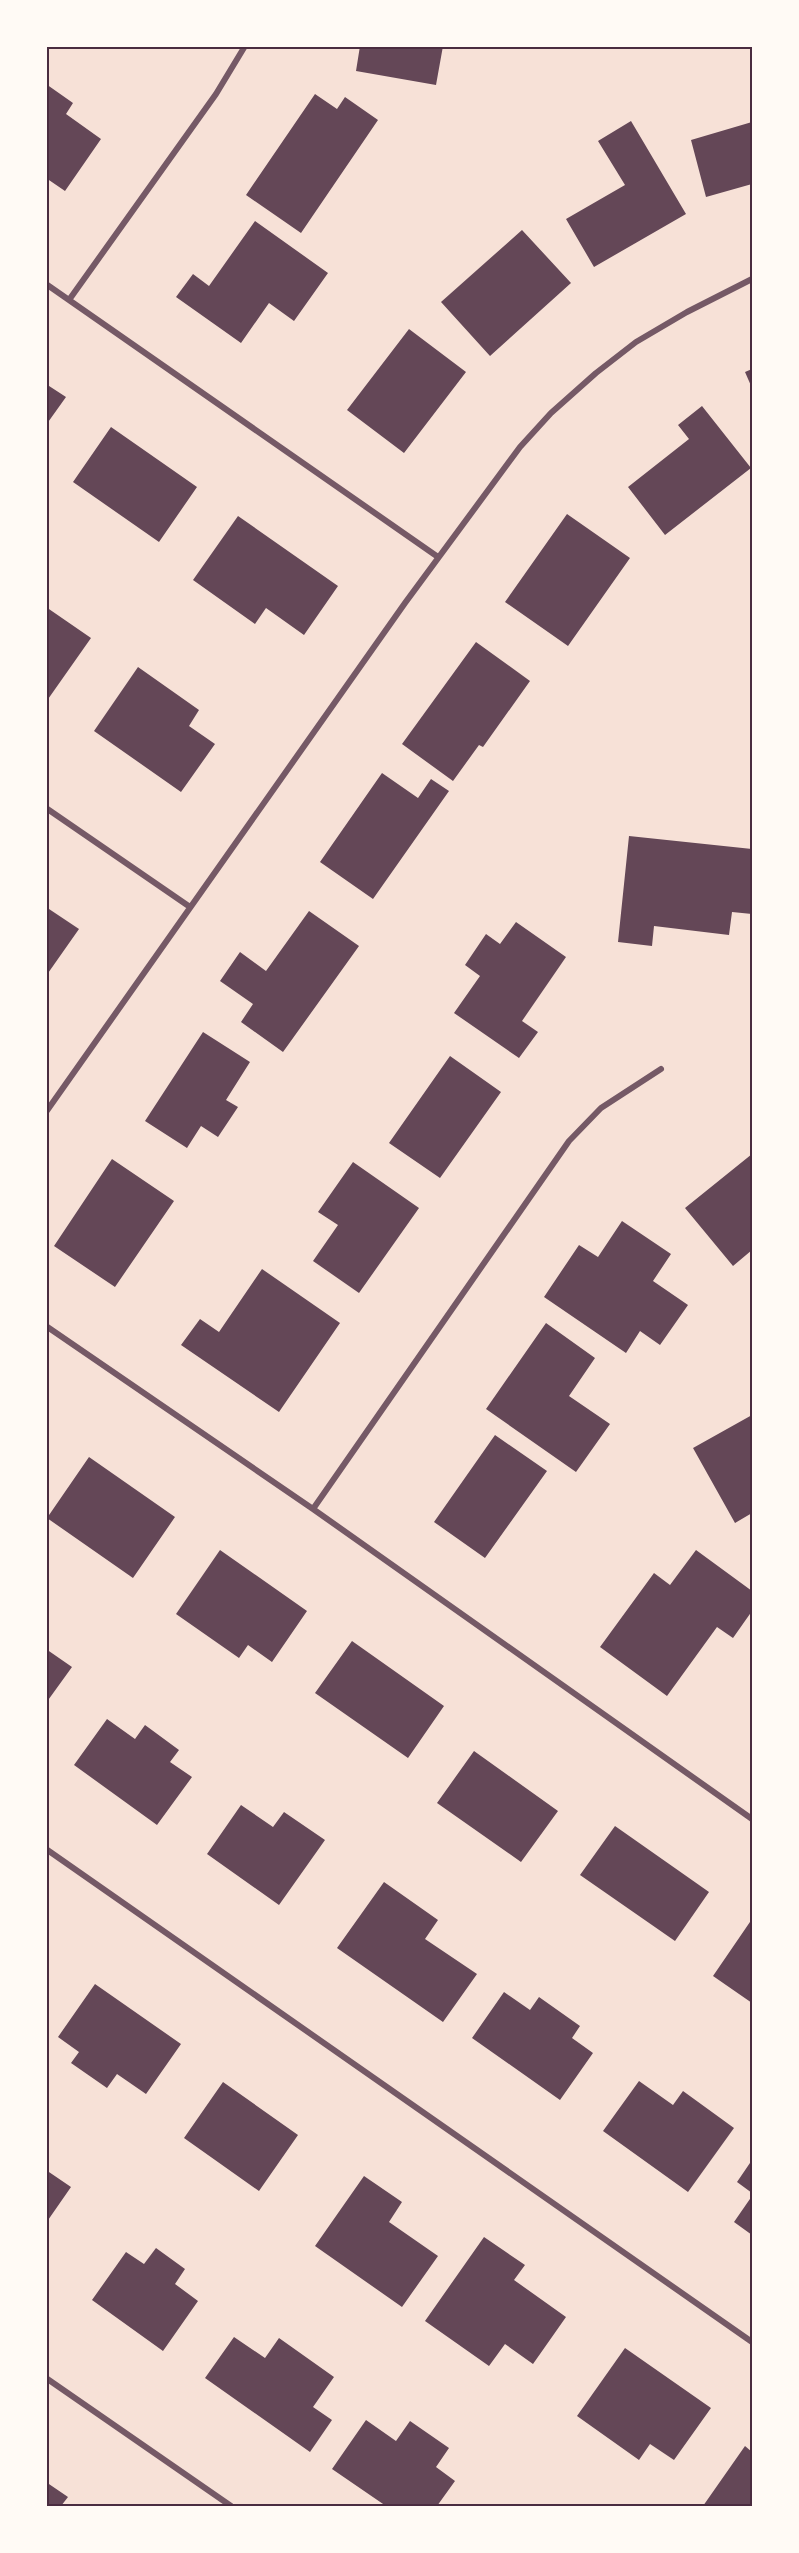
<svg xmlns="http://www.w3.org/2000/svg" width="799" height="2553" viewBox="0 0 799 2553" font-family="'Space Grotesk',sans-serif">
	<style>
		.building { fill: #644757 }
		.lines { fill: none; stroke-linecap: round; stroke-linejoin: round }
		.minor { stroke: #755966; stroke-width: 6 }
		.neatline { fill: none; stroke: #4a2c40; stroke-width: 2 }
	</style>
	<rect width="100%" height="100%" fill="#f7e1d7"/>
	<path class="building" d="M360,46H443L436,85L356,71Z
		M46,84L73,103L66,114L101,139L65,191L46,178Z
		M315,94L337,109L345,97L378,120L301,233L246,195Z
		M631,121L686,214L594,267L566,219L625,185L598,141Z
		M752,122V184L706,197L691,140Z
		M255,221L328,273L294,321L269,303L241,343L176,297L193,274L209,286Z
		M522,230L571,283L490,356L441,302Z
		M409,329L466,372L404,453L347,410Z
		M752,369V388L745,372Z
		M46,384L66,397L46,425Z
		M702,406L751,468L665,535L628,487L689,439L678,425Z
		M111,427L197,487L159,542L73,482Z
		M567,514L630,558L568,646L505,602Z
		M238,516L338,586L304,635L266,608L255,624L193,580Z
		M46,607L91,638L46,702Z
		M476,642L530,681L483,747L479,745L453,781L402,744Z
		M138,667L199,710L189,726L215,744L181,792L94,731Z
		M382,773L418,798L431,779L449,791L373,899L320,862Z
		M629,836L752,849V914L732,912L729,935L654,926L652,946L618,942Z
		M46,907L79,929L46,976Z
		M309,911L359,946L283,1052L241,1022L253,1004L220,981L240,952L266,971Z
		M516,922L566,957L522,1021L538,1032L519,1058L454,1013L480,976L465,965L486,934L500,944Z
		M203,1032L250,1062L226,1100L238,1107L218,1137L201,1126L187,1148L145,1121Z
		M450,1056L501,1092L440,1178L389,1143Z
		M752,1154V1250L733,1266L685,1208Z
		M112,1159L174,1201L115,1287L54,1246Z
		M353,1162L419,1208L359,1293L313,1261L338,1225L318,1212Z
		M622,1221L671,1254L653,1281L688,1305L660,1345L640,1331L626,1353L544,1297L579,1245L598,1257Z
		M262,1269L340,1323L279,1412L181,1345L200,1319L219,1332Z
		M546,1323L595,1358L569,1396L610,1424L576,1472L486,1409Z
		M752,1415V1513L735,1523L693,1448Z
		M495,1435L547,1471L485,1558L434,1522Z
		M89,1457L175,1517L133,1578L47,1518Z
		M220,1550L307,1611L272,1662L248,1645L239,1658L176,1614Z
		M696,1550L752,1591V1611L733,1638L717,1627L667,1696L600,1647L654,1573L670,1585Z
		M352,1641L444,1706L408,1758L315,1693Z
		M46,1649L72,1667L46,1703Z
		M107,1719L135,1739L145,1725L179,1750L170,1762L192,1777L157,1825L74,1765Z
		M474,1751L558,1811L521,1862L437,1803Z
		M241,1805L273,1827L284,1812L325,1840L279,1905L207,1854Z
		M615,1826L709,1892L675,1941L580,1875Z
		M384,1882L438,1920L425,1939L477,1974L443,2022L337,1948Z
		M752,1919V2003L713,1976Z
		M95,1984L181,2044L146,2094L117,2074L107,2088L71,2063L79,2052L58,2037Z
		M504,1992L530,2010L539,1997L580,2026L572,2038L593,2053L560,2100L472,2038Z
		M639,2081L673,2105L683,2091L734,2128L688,2192L603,2131Z
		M223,2082L298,2135L259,2191L184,2138Z
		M752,2160V2193L737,2182Z
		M46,2170L71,2187L46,2223Z
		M364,2176L402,2202L389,2222L438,2256L402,2307L315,2246Z
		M752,2196V2235L734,2222Z
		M484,2237L525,2265L514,2280L566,2317L533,2364L505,2344L489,2366L425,2321Z
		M156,2248L185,2269L175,2284L198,2301L163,2351L92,2300L126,2252L144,2264Z
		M234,2337L265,2358L279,2338L334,2377L313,2407L332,2420L310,2452L205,2378Z
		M625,2348L711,2408L674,2460L650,2444L639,2460L577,2416Z
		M366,2420L396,2441L410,2421L449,2448L436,2467L455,2481L437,2506H386L332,2469Z
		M745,2446L752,2452V2506H703Z
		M46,2482L68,2497L61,2506H46Z"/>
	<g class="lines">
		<path class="minor" d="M46,284L438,557
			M69,300L216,94L245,46
			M46,808L190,907
			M46,1112L405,603L520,447L551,413L596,373L636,342L687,312L752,279
			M46,1326L313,1509L752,1819
			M313,1509L569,1141L601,1108L661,1069
			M46,1849L752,2342
			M46,2378L231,2506"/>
	</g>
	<rect width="799" height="2553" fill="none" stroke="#fffaf5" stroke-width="96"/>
	<rect x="48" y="48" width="703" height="2457" class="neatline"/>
</svg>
